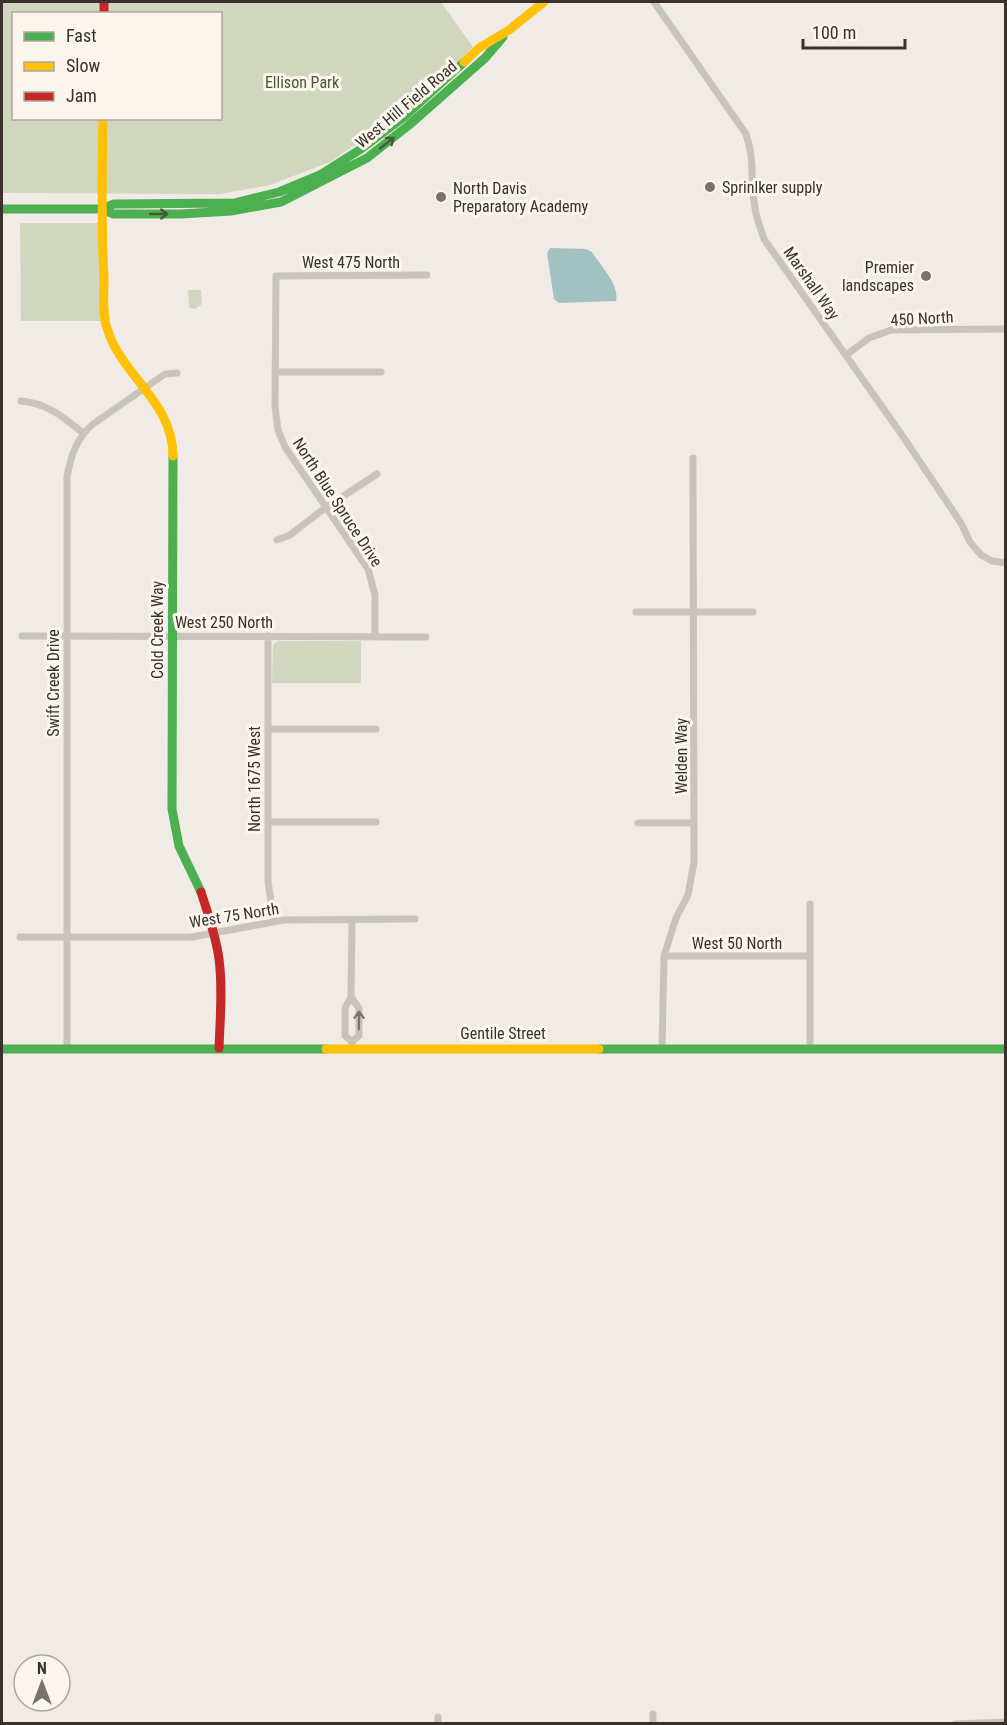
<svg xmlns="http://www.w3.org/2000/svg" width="1007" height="1725" viewBox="0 0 1007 1725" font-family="'Roboto Condensed',sans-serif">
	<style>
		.green { fill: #d1d6bf; fill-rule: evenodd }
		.water { fill: #a1c2c1 }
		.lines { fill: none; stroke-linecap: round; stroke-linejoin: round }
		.street { stroke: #c9c3be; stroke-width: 7 }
		.fast { stroke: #4caf50; stroke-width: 9 }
		.slow { stroke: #ffc107; stroke-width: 9 }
		.jam { stroke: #c62828; stroke-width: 9 }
		.oneway { stroke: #415c38 }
		.oneway2 { stroke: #7b726d }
		.poi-dot { fill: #7a716c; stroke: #fbf5ee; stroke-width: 2 }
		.labels { text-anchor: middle; stroke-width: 6; stroke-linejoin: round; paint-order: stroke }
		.park-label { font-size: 16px; fill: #4a5a2e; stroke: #fbf5ee }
		.street-label { font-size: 16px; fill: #3b302b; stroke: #fbf5ee }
		.poi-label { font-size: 16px; fill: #3b302b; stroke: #fbf5ee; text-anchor: start }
	</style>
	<rect width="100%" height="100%" fill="#f0ebe5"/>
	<path class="green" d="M2,2H441L473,47L396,116L330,162L270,185L220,194L2,193ZM14,14H220V118H14Z
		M20,223H102L105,321H21Z
		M188,290H201L202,304L195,309L189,308Z
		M278,641H361V683H272L273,645Z"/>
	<path class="water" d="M550,248L586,249L592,252C600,265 620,285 616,301L559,303L554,299L547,253Z"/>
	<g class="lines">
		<path class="street" d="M654,2L746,134C755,160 750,176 754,201C755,215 760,227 764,239L904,438L961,523L970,542L981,555L992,561L1006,563
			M846,355L869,338L891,330L1006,329
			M275,372H381
			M21,401C47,403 63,417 83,433
			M277,540L290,535L321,511L377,474
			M636,612H753
			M22,636L426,637
			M268,636V881L274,922
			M375,636V595L368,569L285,447L278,430L275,407L276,276L427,275
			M268,729H376
			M268,822H376
			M638,823H694
			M810,904V1048
			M20,937H192L284,920L415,919
			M664,956H810
			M351,997L359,1008V1036L352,1041
			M352,1048V1041L345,1036V1008L351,997L352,920
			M662,1048L664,956L676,918L688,895L694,862L693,458
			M67,1049V477C71,455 76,439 93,424L165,374L177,373
			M653,1714V1724
			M438,1717V1724
			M955,1724L1006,1722"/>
		<path class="fast" d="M2,209H102L114,204L234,203L279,192L320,175L361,149L404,117L464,62
			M102,209L113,214H181L231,211L281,202L367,158L409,125L485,58L503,37
			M173,456L172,809L179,846L201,892
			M2,1049H326
			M599,1049H1006"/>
		<path class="slow" d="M464,62L479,48L509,30L544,2
			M103,118C102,172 101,225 104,278C104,294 102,314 107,328C121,376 173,401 173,456
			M326,1049H599"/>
		<path class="jam" d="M104,2V14
			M201,892C208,914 216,936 219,959C223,989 220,1019 219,1048"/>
	</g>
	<defs><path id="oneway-shaft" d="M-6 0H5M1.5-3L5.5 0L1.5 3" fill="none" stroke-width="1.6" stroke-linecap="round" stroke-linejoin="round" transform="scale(1.5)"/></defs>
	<g class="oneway">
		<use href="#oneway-shaft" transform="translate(387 143) rotate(-38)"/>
		<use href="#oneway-shaft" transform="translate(159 214)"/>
	</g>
	<use class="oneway2" href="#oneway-shaft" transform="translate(359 1020) rotate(-89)"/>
	<g class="poi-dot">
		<circle cx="710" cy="187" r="6"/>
		<circle cx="441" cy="197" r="6"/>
		<circle cx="926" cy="276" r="6"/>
	</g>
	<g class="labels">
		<g class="park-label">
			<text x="302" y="88">Ellison Park</text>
		</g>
		<g class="street-label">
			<text transform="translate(406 104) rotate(-40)" y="6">West Hill Field Road</text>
			<text x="351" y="268">West 475 North</text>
			<text transform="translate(812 283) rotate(55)" y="6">Marshall Way</text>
			<text transform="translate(922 318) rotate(-3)" y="6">450 North</text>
			<text transform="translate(338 502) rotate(57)" y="6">North Blue Spruce Drive</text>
			<text x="224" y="628">West 250 North</text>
			<text transform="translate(157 630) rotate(-90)" y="6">Cold Creek Way</text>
			<text transform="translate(53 683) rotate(-90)" y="6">Swift Creek Drive</text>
			<text transform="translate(681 756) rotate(-90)" y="6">Welden Way</text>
			<text transform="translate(254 779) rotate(-90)" y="6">North 1675 West</text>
			<text transform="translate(234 915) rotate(-9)" y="6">West 75 North</text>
			<text x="737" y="949">West 50 North</text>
			<text x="503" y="1039">Gentile Street</text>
		</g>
		<g class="poi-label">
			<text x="722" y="193">Sprinlker supply</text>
			<text x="453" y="194">North Davis<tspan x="453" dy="18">Preparatory Academy</tspan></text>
			<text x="914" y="273" text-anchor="end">Premier<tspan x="914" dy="18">landscapes</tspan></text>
		</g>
	</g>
	<rect width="1007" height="1725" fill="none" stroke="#3b302b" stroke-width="6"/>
	<rect x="12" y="12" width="210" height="108" fill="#fbf5ee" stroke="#aea6a0" stroke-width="1.5"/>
	<rect x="24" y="32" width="30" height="9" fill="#4caf50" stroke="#aea6a0" stroke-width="1.5"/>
	<text x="66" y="42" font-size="18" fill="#3b302b">Fast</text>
	<rect x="24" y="62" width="30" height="9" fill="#ffc107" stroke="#aea6a0" stroke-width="1.5"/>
	<text x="66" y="72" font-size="18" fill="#3b302b">Slow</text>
	<rect x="24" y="92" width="30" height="9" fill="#c62828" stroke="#aea6a0" stroke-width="1.5"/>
	<text x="66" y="102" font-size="18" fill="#3b302b">Jam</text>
	<g transform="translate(42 1683)"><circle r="28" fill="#fbf5ee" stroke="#aea6a0" stroke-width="1.5"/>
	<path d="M0-4.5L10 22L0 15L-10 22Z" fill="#7a716c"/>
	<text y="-9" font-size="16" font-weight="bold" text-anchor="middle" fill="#3b302b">N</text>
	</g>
	<path d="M803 39v9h102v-9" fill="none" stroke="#3b302b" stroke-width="3"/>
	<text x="812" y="39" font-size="18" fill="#3b302b" stroke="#fbf5ee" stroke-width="4.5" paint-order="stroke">100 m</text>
</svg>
